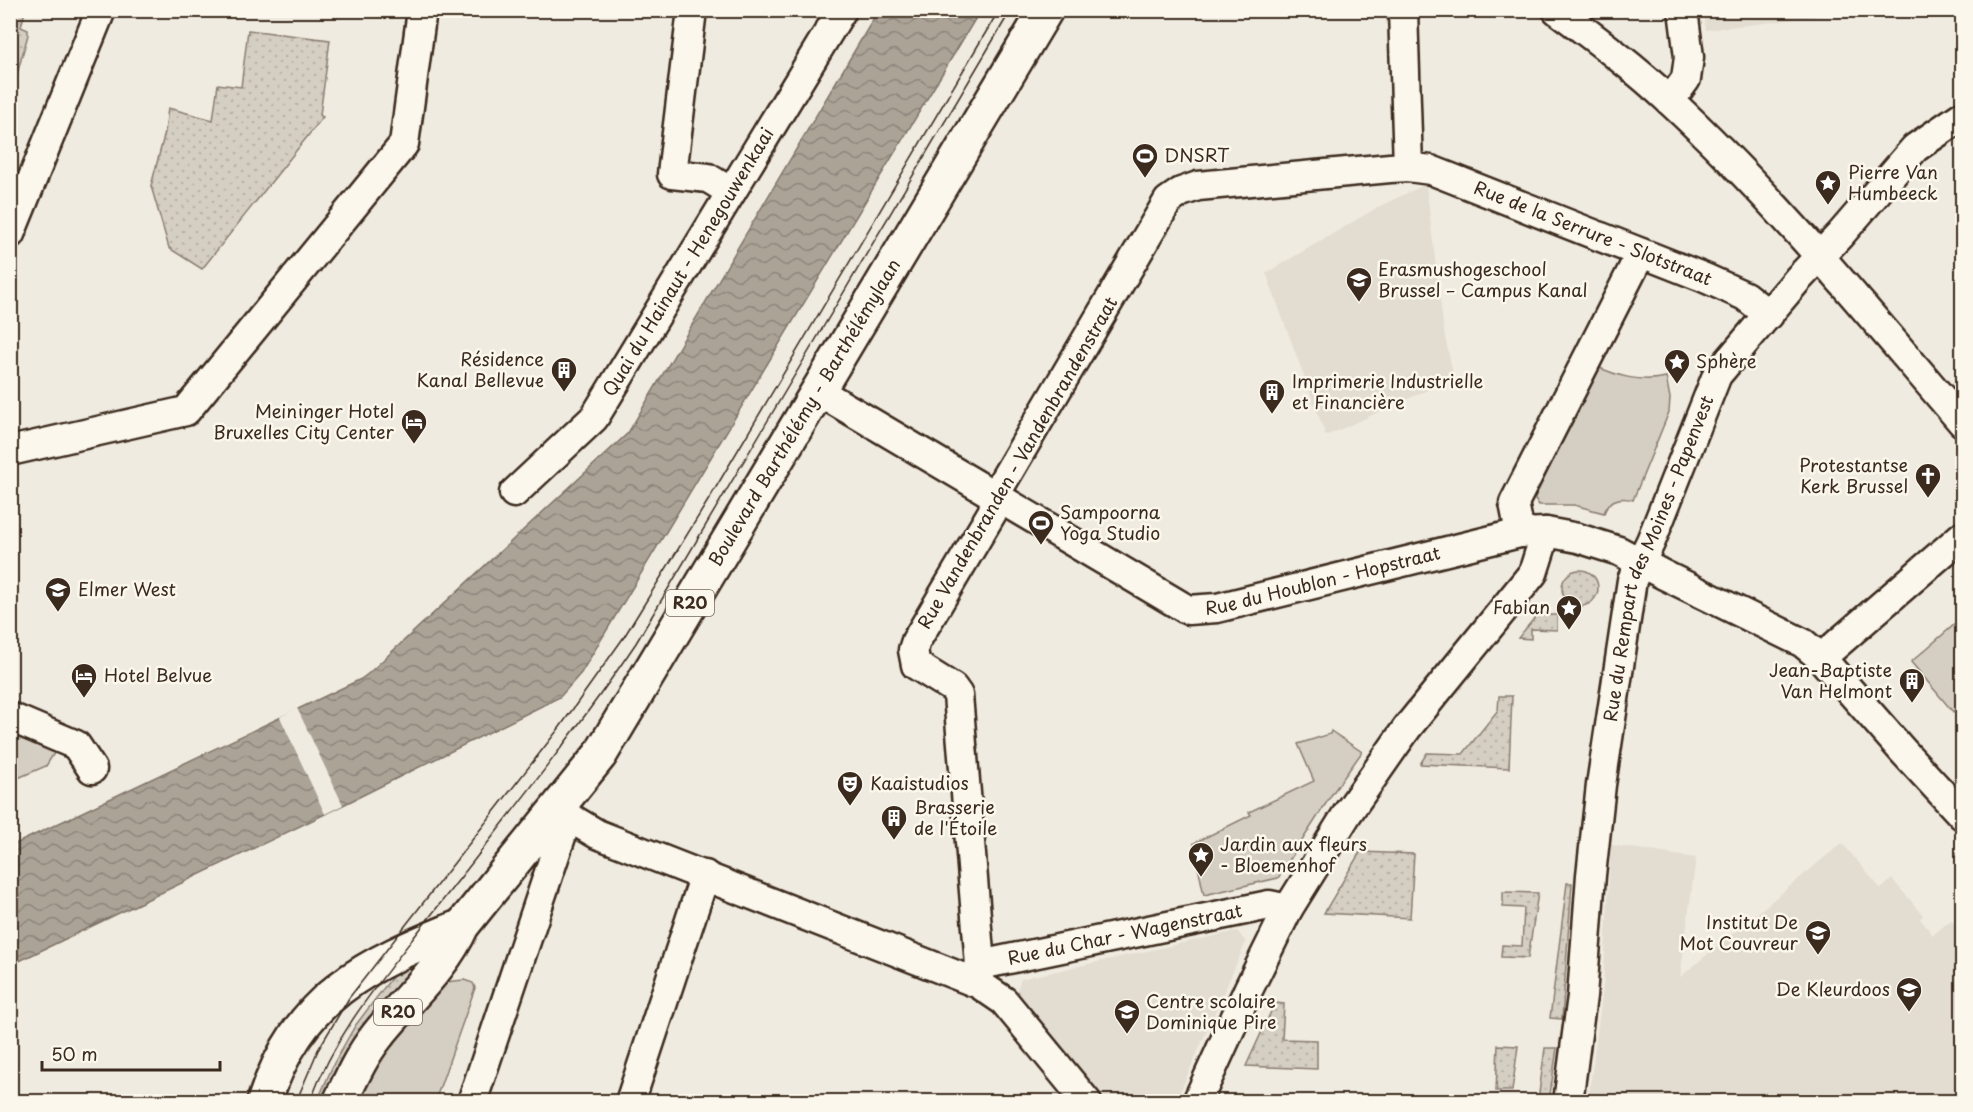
<svg xmlns="http://www.w3.org/2000/svg" width="1973" height="1112" viewBox="0 0 1973 1112" font-family="'Playpen Sans',sans-serif">
	<style>
		.built { fill: #e2dcd1 }
		.grass { fill: url(#grass-dots); stroke: #887c70; stroke-width: 1.5 }
		.park { fill: #d5cec3; stroke: #887c70; stroke-width: 1.5 }
		.water { fill: url(#water-waves); stroke: #7f7367; stroke-width: 1.5 }
		.pier { fill: #f0ebe0 }
		.lines { fill: none; stroke-linecap: round; stroke-linejoin: round }
		.minor-casing { stroke: #3b2a1e; stroke-width: 33 }
		.major-casing { stroke: #3b2a1e; stroke-width: 38 }
		.minor { stroke: #fbf7ec; stroke-width: 28 }
		.major { stroke: #fbf7ec; stroke-width: 33 }
		.tram { stroke: #3b2a1e; stroke-width: 1.5 }
		.labels { text-anchor: middle; stroke-width: 5; stroke-linejoin: round; paint-order: stroke }
		.shield { fill: #fbf7ec; stroke: #75685c; stroke-width: 1.5 }
		.shield-label { font-size: 16px; font-weight: bold; fill: #3b2a1e }
		.poi-label { font-size: 18px; fill: #3b2a1e; stroke: #fbf7ec; text-anchor: start }
		.street-label { font-size: 18px; fill: #3b2a1e; stroke: #fbf7ec }
	</style>
	<defs>
		<pattern id="grass-dots" width="8" height="8" patternUnits="userSpaceOnUse" patternTransform="scale(1.5)"><rect width="8" height="8" fill="#d5cec3"/><path d="M2 2h.1M6 6h.1" fill="none" stroke="#b8b1a7" stroke-width="1.8" stroke-linecap="round"/></pattern>
		<pattern id="water-waves" width="16" height="10" patternUnits="userSpaceOnUse" patternTransform="scale(1.5)"><rect width="16" height="10" fill="#aca397"/><path d="M0 5q4-4 8 0t8 0" fill="none" stroke="#8d857b"/></pattern>
	</defs>
	<rect width="100%" height="100%" fill="#f0ebe0"/>
	<filter id="ink" filterUnits="userSpaceOnUse"><feTurbulence type="fractalNoise" baseFrequency=".0167" numOctaves="2"/><feDisplacementMap in="SourceGraphic" scale="12" xChannelSelector="R" yChannelSelector="G"/><feConvolveMatrix kernelMatrix="1 2 1 2 8 2 1 2 1" color-interpolation-filters="sRGB"/></filter>
	<g filter="url(#ink)">
		<path class="built" d="M1704,10H1862V11L1706,30Z
			M1426,184L1444,332L1454,378L1326,436L1266,273L1380,206Z
			M1842,843L1881,889L1892,879L1923,915L1920,919L1933,935L1951,920L1960,931L1962,929V1101H1588L1603,988L1611,845L1696,858L1680,977Z
			M1237,931L1246,942L1176,1101H1103L1015,995L1021,979Z"/>
		<path class="grass" d="M11,10L25,11L21,27L28,30V35L12,92L10,91Z
			M248,30L330,40L320,115L323,117L202,269L169,248L151,186L165,132L168,108L213,120L218,84L241,87Z
			M1562 588a18 18 0 1 1 36 0a18 18 0 1 1-36 0Z
			M1537,615H1557V630L1531,629V639L1518,638Z
			M1499,696H1512L1509,768L1420,764L1427,753L1463,754L1498,710Z
			M1360,852L1414,854L1410,918L1324,913Z
			M1567,883H1572L1562,1019L1550,1018Z
			M1503,892L1538,893L1528,958L1501,957L1502,945L1522,946L1524,908L1503,907Z
			M440,943L327,1101L317,1102L334,1063L355,1026L402,964Z
			M1275,1003L1284,1004L1282,1039L1317,1040V1069L1246,1066Z
			M1498,1045L1518,1046L1512,1091H1496Z
			M1545,1048H1557L1549,1101H1538Z"/>
		<path class="park" d="M1593,365C1617,376 1640,383 1666,377L1670,398L1669,412L1633,500C1619,496 1609,500 1604,513L1574,505H1539L1529,489Z
			M1962,618V703L1953,712L1911,662Z
			M1331,731L1362,752L1332,794L1278,878L1204,895L1197,862L1201,860L1194,846V843L1251,815L1249,812L1314,781L1298,744L1330,734Z
			M10,732L56,750L46,766L11,781Z
			M464,980L473,983L475,988L435,1101L353,1102L391,1038L445,982Z"/>
		<path class="water" d="M878,11H980L581,673L560,697L325,814L11,965V846L361,679L369,673L628,433Z"/>
		<path class="pier" d="M297,708L343,805L325,814L280,717Z"/>
		<g class="lines">
			<g class="minor-casing">
				<g id="minor">
					<path d="M692,10L672,174L708,178L731,192"/>
					<path d="M1403,10L1408,167"/>
					<path d="M1557,10C1596,39 1636,69 1671,102C1777,200 1868,313 1962,422"/>
					<path d="M1670,101L1686,79L1689,57L1683,10"/>
					<path d="M10,234L101,10"/>
					<path id="s1" d="M818,391L1188,610L1217,608L1520,533L1546,532L1578,538L1619,551L1664,575L1803,643L1821,658L1902,750L1962,815"/>
					<path d="M10,451L186,411L404,144L422,10"/>
					<path id="s2" d="M514,493L594,418L842,10"/>
					<path d="M1520,533L1514,503L1641,253"/>
					<path d="M1821,658L1962,536"/>
					<path d="M10,717L76,745L92,769"/>
					<path d="M555,809L597,834L979,984L1004,1001L1087,1102"/>
					<path id="s3" d="M980,965L958,695L953,688L916,665L913,650L916,641L993,511L995,495L1168,201L1181,192L1198,186L1390,168L1408,167L1431,170L1705,278L1745,296L1769,315"/>
					<path id="s4" d="M972,981L980,965L1269,905L1288,909"/>
					<path d="M472,1102L568,816"/>
					<path d="M630,1102L705,875"/>
					<path d="M1197,1102L1248,990L1288,909L1347,814L1407,728L1533,573L1546,532"/>
					<path id="s5" d="M1568,1102L1582,996L1591,875L1601,785L1632,580L1651,541L1717,375L1798,279L1840,235L1915,148L1962,116"/>
				</g>
			</g>
			<g class="major-casing">
				<g id="major">
					<path d="M264,1102C299,995 365,965 462,926"/>
					<path id="s6" d="M340,1102C351,1079 361,1056 377,1036C405,1000 443,969 462,926L600,755L1046,10"/>
				</g>
			</g>
			<use href="#minor" class="minor"/>
			<use href="#major" class="major"/>
			<path class="tram" d="M296,1102L318,1050L349,998L560,727L624,637L709,499L999,10
				M310,1102C337,1030 382,979 428,919C499,828 572,738 636,643L1011,10"/>
		</g>
	</g>
	<defs>
		<g id="stadium-pin" transform="scale(1.35)"><path d="M0 17L-7.5 6A9.5 9.5 0 1 1 7.5 6Z" fill="#3b2a1e" stroke="#fbf7ec"/><path d="M0-5a6.5 5 0 1 0 0 10a6.5 5 0 1 0 0-10ZM-3.5-1.8h7v3.6h-7Z" fill="#fff"/></g>
		<g id="sight-pin" transform="scale(1.35)"><path d="M0 17L-7.5 6A9.5 9.5 0 1 1 7.5 6Z" fill="#3b2a1e" stroke="#fbf7ec"/><path d="M0-6L1.8-2.2L6-1.7L2.9 1.2L3.7 5.4L0 3.3L-3.7 5.4L-2.9 1.2L-6-1.7L-1.8-2.2Z" fill="#fff"/></g>
		<g id="university-pin" transform="scale(1.35)"><path d="M0 17L-7.5 6A9.5 9.5 0 1 1 7.5 6Z" fill="#3b2a1e" stroke="#fbf7ec"/><path d="M0-5L7-2L0 1L-7-2ZM-4 1L0 2.5L4 1V4Q0 6-4 4Z" fill="#fff"/></g>
		<g id="building-pin" transform="scale(1.35)"><path d="M0 17L-7.5 6A9.5 9.5 0 1 1 7.5 6Z" fill="#3b2a1e" stroke="#fbf7ec"/><path d="M-4-6H4V6H1V3H-1V6H-4ZM-2.5-4.3h1.7v1.8h-1.7ZM.8-4.3h1.7v1.8H.8ZM-2.5-1h1.7V.8h-1.7ZM.8-1h1.7V.8H.8Z" fill="#fff"/></g>
		<g id="hotel-pin" transform="scale(1.35)"><path d="M0 17L-7.5 6A9.5 9.5 0 1 1 7.5 6Z" fill="#3b2a1e" stroke="#fbf7ec"/><path d="M-6-4.5h1.5V1H6V5H4.5V3h-9V5H-6ZM-4 0a1.8 1.8 0 1 1 3.6 0ZM.5 0V-2.5h3Q6-2.5 6 0Z" fill="#fff"/></g>
		<g id="church-pin" transform="scale(1.35)"><path d="M0 17L-7.5 6A9.5 9.5 0 1 1 7.5 6Z" fill="#3b2a1e" stroke="#fbf7ec"/><path d="M-1.2-6h2.4v3.5h3.3v2.4h-3.3V6h-2.4V-.1h-3.3v-2.4h3.3Z" fill="#fff"/></g>
		<g id="school-pin" transform="scale(1.35)"><path d="M0 17L-7.5 6A9.5 9.5 0 1 1 7.5 6Z" fill="#3b2a1e" stroke="#fbf7ec"/><path d="M0-5L7-2L0 1L-7-2ZM-4 1L0 2.5L4 1V4Q0 6-4 4Z" fill="#fff"/></g>
		<g id="theatre-pin" transform="scale(1.35)"><path d="M0 17L-7.5 6A9.5 9.5 0 1 1 7.5 6Z" fill="#3b2a1e" stroke="#fbf7ec"/><path d="M-5-5.5Q0-4 5-5.5V0Q5 5 0 6Q-5 5-5 0ZM-3.3-2.5H-1v1.5H-3.3ZM1-2.5H3.3v1.5H1ZM-2.8 1Q0 5.5 2.8 1Z" fill="#fff"/></g>
	</defs>
	<g fill-rule="evenodd">
		<use href="#stadium-pin" x="1145" y="156"/>
		<use href="#sight-pin" x="1828" y="183"/>
		<use href="#university-pin" x="1359" y="280"/>
		<use href="#sight-pin" x="1677" y="362"/>
		<use href="#building-pin" x="564" y="370"/>
		<use href="#building-pin" x="1272" y="392"/>
		<use href="#hotel-pin" x="414" y="422"/>
		<use href="#church-pin" x="1928" y="476"/>
		<use href="#stadium-pin" x="1041" y="523"/>
		<use href="#school-pin" x="58" y="590"/>
		<use href="#sight-pin" x="1569" y="608"/>
		<use href="#hotel-pin" x="84" y="676"/>
		<use href="#building-pin" x="1912" y="681"/>
		<use href="#theatre-pin" x="850" y="784"/>
		<use href="#building-pin" x="894" y="818"/>
		<use href="#sight-pin" x="1201" y="855"/>
		<use href="#school-pin" x="1818" y="933"/>
		<use href="#school-pin" x="1909" y="990"/>
		<use href="#school-pin" x="1127" y="1012"/>
	</g>
	<g class="labels">
		<g class="shield">
			<rect x="666" y="590" width="48" height="26" rx="4.5"/>
			<rect x="374" y="999" width="48" height="26" rx="4.5"/>
		</g>
		<g class="shield-label">
			<text x="690" y="609">R20</text>
			<text x="398" y="1018">R20</text>
		</g>
		<g class="poi-label">
			<text x="1164" y="162">DNSRT</text>
			<text x="1848" y="179">Pierre Van<tspan x="1848" dy="21">Humbeeck</tspan></text>
			<text x="1378" y="276">Erasmushogeschool<tspan x="1378" dy="21">Brussel – Campus Kanal</tspan></text>
			<text x="544" y="366" text-anchor="end">Résidence<tspan x="544" dy="21">Kanal Bellevue</tspan></text>
			<text x="1696" y="368">Sphère</text>
			<text x="1292" y="388">Imprimerie Industrielle<tspan x="1292" dy="21">et Financière</tspan></text>
			<text x="394" y="418" text-anchor="end">Meininger Hotel<tspan x="394" dy="21">Bruxelles City Center</tspan></text>
			<text x="1908" y="472" text-anchor="end">Protestantse<tspan x="1908" dy="21">Kerk Brussel</tspan></text>
			<text x="1060" y="519">Sampoorna<tspan x="1060" dy="21">Yoga Studio</tspan></text>
			<text x="78" y="596">Elmer West</text>
			<text x="1550" y="614" text-anchor="end">Fabian</text>
			<text x="1892" y="677" text-anchor="end">Jean-Baptiste<tspan x="1892" dy="21">Van Helmont</tspan></text>
			<text x="104" y="682">Hotel Belvue</text>
			<text x="870" y="790">Kaaistudios</text>
			<text x="914" y="814">Brasserie<tspan x="914" dy="21">de l'Étoile</tspan></text>
			<text x="1220" y="851">Jardin aux fleurs<tspan x="1220" dy="21">- Bloemenhof</tspan></text>
			<text x="1798" y="929" text-anchor="end">Institut De<tspan x="1798" dy="21">Mot Couvreur</tspan></text>
			<text x="1890" y="996" text-anchor="end">De Kleurdoos</text>
			<text x="1146" y="1008">Centre scolaire<tspan x="1146" dy="21">Dominique Pire</tspan></text>
		</g>
		<g class="street-label">
			<text dy="6" stroke="none"><textPath href="#s3" startOffset="1298">Rue de la Serrure - Slotstraat</textPath></text>
			<text dy="6" stroke="none"><textPath href="#s2" startOffset="292">Quai du Hainaut - Henegouwenkaai</textPath></text>
			<text dy="6" stroke="none"><textPath href="#s6" startOffset="834">Boulevard Barthélémy - Barthélémylaan</textPath></text>
			<text transform="translate(1018 463) rotate(-60)" y="6">Rue Vandenbranden - Vandenbrandenstraat</text>
			<text dy="6" stroke="none"><textPath href="#s5" startOffset="554">Rue du Rempart des Moines - Papenvest</textPath></text>
			<text dy="6" stroke="none"><textPath href="#s1" startOffset="568">Rue du Houblon - Hopstraat</textPath></text>
			<text dy="6" stroke="none"><textPath href="#s4" startOffset="166">Rue du Char - Wagenstraat</textPath></text>
		</g>
	</g>
	<rect width="1973" height="1112" fill="none" stroke="#fbf7ec" stroke-width="36"/>
	<rect x="18" y="18" width="1937" height="1076" fill="none" stroke="#3b2a1e" stroke-width="2" filter="url(#ink)"/>
	<path d="M42 1061v9h178v-9" fill="none" stroke="#3b2a1e" stroke-width="3"/>
	<text x="51" y="1061" font-size="18" fill="#3b2a1e" stroke="#fbf7ec" stroke-width="4.5" paint-order="stroke">50 m</text>
</svg>
